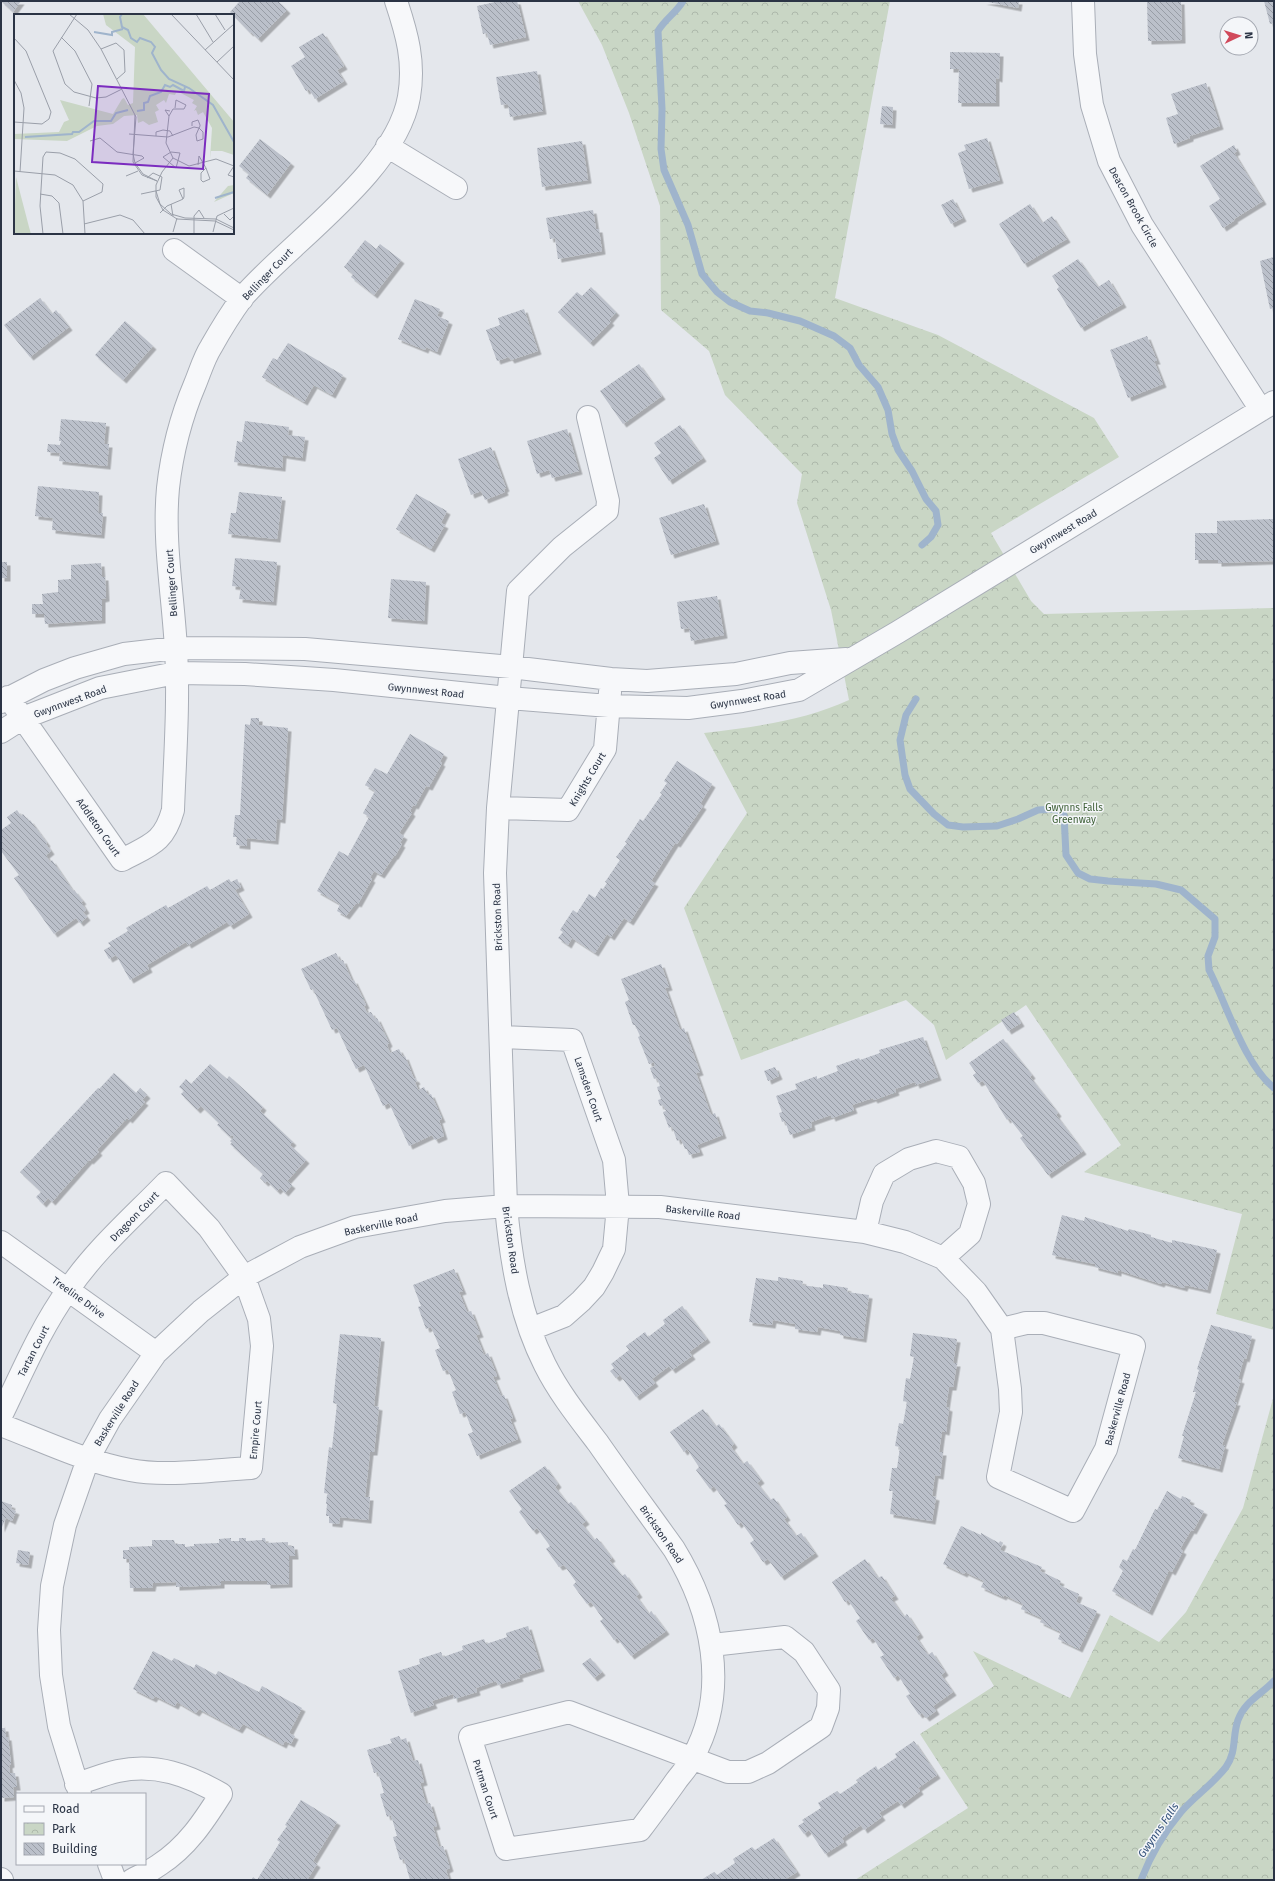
<svg xmlns="http://www.w3.org/2000/svg" width="1275" height="1881" viewBox="0 0 1275 1881" font-family="'Fira Sans',sans-serif">
	<style>
		.park { fill: url(#park-crowns) }
		.lines { fill: none; stroke-linecap: round; stroke-linejoin: round }
		.stream { stroke: #9fb4cc; stroke-width: 7 }
		.building { fill: url(#building-back-hatch); filter: url(#shadow) }
		.minor-casing { stroke: #a9aeb7; stroke-width: 24 }
		.minor { stroke: #f7f8fa; stroke-width: 22 }
		.labels { text-anchor: middle; stroke-width: 3; stroke-linejoin: round; paint-order: stroke }
		.street-label { font-size: 10px; fill: #2b3445; stroke: #f4f6f9 }
		.park-label { font-size: 10px; fill: #3f6138; stroke: #f4f6f9 }
		.water-label { font-size: 11px; font-style: italic; fill: #34527a; stroke: #f4f6f9 }
		.inset-river { fill: none; stroke: #9fb4cc; stroke-width: 2 }
		.inset-road { fill: none; stroke: #9a9fa9; stroke-width: 1 }
		.view { fill: #7b2cbf; fill-opacity: 0.15; stroke: #7b2cbf; stroke-width: 2 }
		.inset-edge { fill: none; stroke: #2b3445; stroke-width: 2 }
	</style>
	<defs>
		<pattern id="park-crowns" width="20" height="18" patternUnits="userSpaceOnUse"><rect width="20" height="18" fill="#c9d6c5"/><path d="M2 6a3 3 0 1 1 6 0M12 15a3 3 0 1 1 6 0" fill="none" stroke="#adb8ab"/></pattern>
		<pattern id="building-back-hatch" width="6" height="6" patternUnits="userSpaceOnUse"><rect width="6" height="6" fill="#bbc0ca"/><path d="M-1 5l2 2M0 0l6 6M5-1l2 2" fill="none" stroke="#989da6"/></pattern>
		<filter id="shadow"><feDropShadow dx="3.5" dy="3.5" stdDeviation="0" flood-color="#0004"/></filter>
	</defs>
	<rect width="100%" height="100%" fill="#e4e7ec"/>
	<path class="park" d="M578,1H890L835,298L938,335L1094,418L1119,457L991,533L1031,601L1044,614L1274,608V1330L1216,1314L1242,1214L1084,1172L1121,1145L1026,1005L946,1060L934,1025L906,1000L741,1060L684,908L747,813L704,733C753,727 803,721 849,700L831,610L797,503L802,474L725,395L709,351L661,310L660,206L629,113L602,45Z
		M1274,1395V1880H855L968,1808L920,1734L994,1686L973,1651L1070,1698L1110,1615L1159,1642L1186,1612L1243,1508Z"/>
	<g class="lines">
		<path class="stream" d="M683,1C677,12 665,19 658,31L662,109L661,149L664,170L688,225L702,274L717,292L730,302L750,311L768,313L800,321L834,336L850,348L859,365L878,387L888,410L892,434L898,450L912,471L926,499L936,511L938,525L931,537L922,545
			M916,699L906,715L900,740L905,775L910,789L934,814L948,825L963,827L997,826L1018,819L1038,810L1054,809L1064,815L1066,855L1078,873L1090,879L1108,881L1156,884L1181,890L1215,919V937L1208,956L1209,970C1227,1005 1244,1064 1274,1088
			M1141,1880C1150,1857 1165,1831 1181,1812C1195,1796 1213,1784 1226,1767C1237,1751 1232,1737 1238,1720C1245,1701 1261,1695 1274,1681"/>
	</g>
	<path class="building" d="M1,1H21L13,12Z
		M240,1H278L287,10L258,39L251,32L250,33L230,12Z
		M500,1H517L526,37L490,45L487,33L483,34L477,6Z
		M983,1H1019L1018,8Z
		M1147,1H1181L1182,40L1148,41Z
		M1264,1H1274V23L1270,24Z
		M323,33L344,66L337,70L344,81L315,99L309,89L306,91L291,66L305,57L299,47Z
		M950,52L1000,53L999,79L996,78V103H958L959,69H950Z
		M537,71L543,111L510,117L508,104L501,105L496,77Z
		M1206,83L1220,126L1190,136V138L1174,144L1166,118L1178,114L1171,94Z
		M882,106L893,107L892,125L880,124Z
		M987,138L1000,180L969,189L958,153L966,150L964,145Z
		M260,139L291,163L267,195L246,178L249,174L239,166Z
		M582,141L588,180L542,187L537,148Z
		M1234,145L1237,151L1234,153L1263,201L1234,219L1235,220L1223,228L1209,206L1220,199L1200,166Z
		M953,199L963,218L951,224L941,205Z
		M1030,204L1042,223L1052,216L1067,239L1024,264L999,224Z
		M593,210L596,229H599L602,251L558,259L555,238L550,239L546,218Z
		M365,240L376,249L380,244L401,260L374,295L351,277L353,274L344,267Z
		M1274,257V308L1270,309L1260,261Z
		M1078,259L1098,287L1109,280L1123,304L1081,328L1057,289L1059,287L1052,276Z
		M591,287L616,312L609,320L611,322L590,343L558,312L577,292L582,296Z
		M40,298L52,314L56,310L69,327L30,357L4,325Z
		M415,299L440,309L437,316L449,321L437,352L426,347L425,350L398,339Z
		M524,309L538,351L511,360L509,357L497,361L486,330L500,325L498,318Z
		M125,321L153,346L123,380L95,355Z
		M1147,336L1157,361H1154L1163,384L1128,398L1110,350Z
		M288,343L343,375L332,395L314,385L304,402L262,377L273,358L277,360Z
		M639,364L662,396L623,424L600,391Z
		M61,419L106,423L104,444H109L107,466L59,461L60,453L47,452L48,444L60,445L61,441H59Z
		M245,421L289,427L288,435L305,437L302,458L283,455L282,468L234,462L237,441L242,442Z
		M680,425L703,458L669,481L654,458L661,453L654,443Z
		M567,429L579,471L552,478L549,470L537,474L527,441Z
		M491,447L506,488L504,489L505,492L485,500L481,491L471,495L458,459Z
		M38,486L99,492L98,513H103L101,535L52,530L53,518L35,516Z
		M239,492L282,497L277,539L228,534L231,513H236Z
		M416,494L447,511L441,523L445,525L431,549L396,529Z
		M704,504L716,541L671,555L659,518Z
		M1274,519V561L1218,563V560H1195V533H1217V521Z
		M235,558L277,562L273,602L239,599L241,587L232,586Z
		M1,562H7V578H1Z
		M101,563L102,577H105L106,598L102,599V620L45,624L44,614H32V604H43L42,594L58,592V580L71,579V565Z
		M391,579L426,582L424,621L388,618Z
		M717,596L724,635L691,641L689,628L681,629L677,602Z
		M251,718H259V725L288,728L282,820L277,819L275,841L247,838V846L236,845L237,837H233L235,815H240L245,724L250,725Z
		M410,734L444,754L440,762L442,763L429,787L426,786L415,806L413,805L410,811L412,813L399,833L404,836L400,843L402,844L395,856H394L381,875L374,871L370,878L372,879L358,904L356,903L346,916L337,911L340,904L317,891L339,851L348,856L369,817L363,813L375,791L365,785L375,768L387,774Z
		M677,761L712,784L700,804L703,806L677,844L675,843L651,881L655,883L630,922L624,918L611,937L607,934L595,953L572,938L568,945L558,938L563,932L560,930L573,910L577,913L589,894L595,898L601,888L603,889L607,883L605,882L620,860L616,857L627,843L625,842L640,819L643,821L662,794L660,793L667,783L664,781Z
		M17,810L21,816L23,814L29,821L30,820L47,843L46,844L51,851L46,855L50,862L52,860L73,891L74,890L83,901L81,902L86,910L83,912L87,917L80,923L76,918L54,934L14,878L19,875L1,851V830L11,823L7,817Z
		M229,879L231,882L237,879L241,887L235,890L249,914L230,926L227,922L188,945L186,942L147,965L149,969L130,980L116,955L109,959L104,950L111,946L108,943L128,931L126,928L166,905L168,908L207,886L210,890Z
		M336,953L340,961L343,960L352,981L354,980L366,1005L364,1006L367,1013L371,1012L375,1019L377,1018L389,1043L387,1045L390,1053L399,1049L403,1057L405,1056L414,1079L415,1078L417,1081L415,1082L418,1090L424,1087L428,1095L431,1094L442,1119L439,1120L444,1136L435,1140L432,1135L409,1146L389,1103L383,1106L364,1065L356,1069L337,1028L332,1030L313,989L311,990L301,969Z
		M661,964L669,987L665,988L680,1030L684,1028L700,1072L696,1073L711,1115L715,1113L723,1135L697,1145L700,1152L689,1155L687,1149H685L681,1139L677,1141L672,1126L669,1128L663,1112L666,1111L663,1105L660,1106L658,1100L661,1099L657,1087L660,1086L657,1078L654,1079L650,1068L655,1066L654,1062L649,1064L638,1037L640,1036L635,1025H633L625,1002L629,1000L621,979Z
		M1014,1012L1021,1023L1008,1031L1001,1020Z
		M923,1037L938,1077L916,1085L915,1082L895,1089L896,1092L874,1100L873,1098L852,1105L854,1110L832,1118L831,1115L811,1122L812,1127L790,1135L785,1121L782,1122L779,1113L782,1112L776,1096L797,1089L795,1084L817,1076V1079L838,1071L836,1066L859,1058L860,1060L880,1053L879,1050Z
		M1003,1039L1032,1075L1030,1077L1058,1113L1056,1115L1083,1151L1048,1175L1020,1138L1023,1136L1009,1118L1007,1120L983,1081L978,1083L973,1075L976,1073L969,1063Z
		M210,1064L227,1079L229,1076L263,1107L260,1111L293,1142L290,1145L306,1160L287,1181L292,1185L285,1193L280,1188L277,1191L267,1181L265,1183L260,1178L263,1174L230,1144L232,1143L230,1141L234,1137L232,1135L230,1137L217,1125L219,1123L201,1106L197,1110L181,1094L184,1091L179,1087L186,1079L191,1084Z
		M775,1067L779,1076L768,1081L764,1071Z
		M114,1073L136,1093L140,1088L147,1095L142,1100L145,1102L129,1120L127,1118L97,1150L99,1152L90,1161L89,1160L52,1202L48,1198L43,1204L36,1197L41,1192L20,1172L98,1088L99,1089Z
		M1062,1215L1084,1221L1085,1217L1128,1231L1129,1229L1151,1235V1237L1172,1243V1240L1217,1250L1207,1290L1185,1285L1184,1288L1162,1282L1161,1284L1118,1270V1273L1095,1267V1264L1052,1255Z
		M454,1269L463,1291L459,1292L467,1312L471,1311L480,1334L476,1335L484,1355L488,1353L497,1376L493,1377L501,1396L504,1395L513,1418L510,1419L518,1439L477,1456L468,1434L473,1432L465,1412L460,1414L452,1392L456,1390L448,1370L443,1371L435,1350L440,1348L431,1327L426,1329L418,1307L421,1306L413,1285Z
		M778,1277L803,1281L802,1285L823,1288V1284L848,1288L847,1292L869,1295L863,1339L840,1335V1331L818,1327L817,1332L795,1329V1324L773,1320L772,1325L749,1322L756,1278L778,1281Z
		M682,1306L707,1339L689,1352L692,1356L672,1370L669,1366L652,1379L655,1383L636,1397L620,1375L616,1378L610,1371L614,1368L611,1364L629,1350L626,1346L645,1332L648,1337L665,1324L663,1320Z
		M1211,1325L1252,1336L1246,1359L1244,1358L1238,1379L1241,1380L1234,1402H1237L1222,1445L1225,1446L1219,1469L1178,1458L1184,1436H1182L1196,1392H1193L1199,1370L1197,1369Z
		M913,1333L957,1339L953,1363H957L953,1387H949L946,1407L949,1408L946,1432L942,1431L939,1452H943L940,1476L935,1475L932,1496L936,1497L932,1521L890,1514L893,1491H889L892,1468H897L900,1447L895,1446L899,1423L903,1424L907,1402L903,1401L906,1378L910,1379L914,1357L910,1356Z
		M340,1334L381,1338L374,1406L379,1407L374,1452H370L365,1497H370L368,1520L340,1517L339,1524L329,1523V1516H326L327,1504H326L327,1495L329,1494L324,1493L329,1447L332,1448L337,1404L333,1403Z
		M703,1409L716,1427L719,1424L734,1444L731,1447L743,1464L747,1461L761,1480L757,1483L770,1500L774,1498L787,1517L784,1519L796,1536L801,1533L815,1553L781,1577L768,1559L763,1562L750,1543L754,1540L741,1522L738,1525L724,1505L727,1504L714,1486L710,1489L696,1470L699,1467L687,1449L684,1452L670,1432Z
		M545,1466L558,1484L555,1487L568,1504L571,1502L586,1521L582,1524L594,1540L597,1538L612,1558L609,1560L622,1576L625,1574L639,1594L636,1596L649,1614L651,1611L666,1631L631,1656L617,1638L614,1640L600,1621L603,1619L591,1602L587,1604L573,1585L576,1582L564,1565L559,1567L546,1549L550,1546L537,1528L533,1531L519,1512L522,1509L509,1491Z
		M1167,1491L1181,1499L1182,1496L1191,1500L1189,1504L1204,1511L1193,1531L1191,1530L1180,1549L1183,1551L1172,1572L1169,1570L1149,1612L1112,1591L1123,1571L1119,1567L1123,1559L1127,1561L1133,1549L1135,1550L1155,1509L1157,1510Z
		M1,1501L12,1505L11,1509L16,1511L12,1521L6,1518L1,1529Z
		M961,1526L981,1535V1533L999,1543L1000,1541L1003,1543L1000,1550L1042,1567L1040,1571L1061,1581L1059,1585L1079,1594L1076,1602L1097,1611L1079,1649L1058,1639L1061,1632L1040,1622L1042,1618L1021,1609L1023,1604L1004,1595L1003,1597L981,1587L984,1581L965,1572L964,1574L943,1564Z
		M231,1538V1541H239V1538H246V1541L262,1540V1538H265L266,1543L288,1542V1546H294L295,1556H289V1584L267,1585V1581H221V1585L176,1587V1582L153,1583L152,1588H130L129,1559H123V1550H129V1547L152,1546V1540H174L175,1544H185V1547L194,1546V1544L219,1543V1539Z
		M18,1550L30,1552L28,1565L16,1563Z
		M865,1559L878,1578L882,1576L895,1596L891,1598L904,1617L907,1614L920,1634L916,1637L928,1655L932,1652L945,1672L941,1675L953,1692L933,1706L936,1711L926,1718L922,1713L919,1715L906,1696L910,1694L898,1675L894,1678L880,1657L884,1655L873,1638L869,1640L856,1621L860,1618L848,1600L845,1602L832,1582Z
		M528,1626L541,1668L519,1675L520,1678L498,1685L496,1681L476,1688L477,1692L454,1699L453,1694L432,1701L434,1705L411,1713L398,1671L420,1664L419,1659L441,1652L443,1657L463,1650L462,1646L484,1639L486,1644L507,1637L506,1633Z
		M153,1651L172,1661L174,1658L194,1668L196,1664L216,1675L218,1671L259,1692L262,1686L302,1708L289,1733L295,1736L291,1744L285,1741L283,1745L243,1724L239,1730L199,1709L196,1713L177,1702L175,1706L155,1696L153,1699L133,1689Z
		M590,1658L602,1672L594,1678L582,1664Z
		M1,1723L2,1728H5L6,1737H8L11,1764L9,1765L10,1773H15L17,1787H13L14,1797L1,1798Z
		M399,1736L401,1740L406,1738L413,1761L418,1760L424,1782L420,1783L426,1804L430,1803L437,1826L433,1827L439,1847L443,1846L450,1868L446,1870L449,1880H410L404,1859L400,1860L393,1837L397,1836L391,1815L387,1817L380,1794L384,1793L378,1772L374,1773L367,1750L392,1743L390,1739Z
		M914,1741L937,1775L918,1788L920,1791L901,1805L898,1801L879,1813L882,1817L864,1830L861,1825L842,1838L844,1842L825,1854L809,1830L804,1834L798,1826L804,1822L802,1820L821,1808L818,1803L837,1791L840,1794L858,1782L856,1780L876,1766L878,1770L897,1757L895,1754Z
		M301,1800L337,1822L313,1861L317,1864L307,1880H252L253,1877L257,1880L280,1842L277,1840L287,1826L285,1825Z
		M774,1838L797,1872L784,1880H701L714,1872L717,1875L735,1863L733,1859L752,1847L755,1850Z"/>
	<g class="lines">
		<g class="minor-casing">
			<path id="minor" d="M1083,1L1085,54L1092,105L1109,161L1142,225L1261,410
				M387,146L456,188
				M174,250L242,299
				M588,417L608,501L607,511L562,547L518,591L498,808L495,873L506,1206C511,1261 520,1316 545,1365C559,1393 579,1418 598,1443C623,1479 649,1514 674,1549C712,1611 730,1690 693,1757C689,1766 681,1774 676,1781C664,1798 652,1814 640,1830L506,1849L470,1737L569,1712L728,1772H748L768,1763L821,1727L828,1708L829,1690L804,1652L785,1637L712,1645
				M8,697L122,860C150,845 164,843 173,810C175,756 179,702 176,649C173,595 163,541 168,488C172,452 181,417 195,384C200,372 204,358 211,347C220,331 231,313 242,298C290,242 396,172 409,97C415,62 407,34 396,1
				M1,702L44,680L75,668L124,654L176,648L305,649L511,667L611,679L647,681L736,674L790,663L846,659
				M1,732L23,718L100,688L176,673L245,674L334,680L508,698L609,706L688,708L742,701L799,690L898,632L1274,402
				M498,808L568,810L605,749L610,692
				M501,1037L572,1040L614,1160L618,1206L614,1249L603,1272L594,1287L581,1301L564,1316L531,1329
				M865,1232L872,1201L884,1174L909,1159L936,1151L959,1157L974,1183L979,1204L970,1234L943,1258
				M1,1242L156,1353
				M1,1416C22,1373 40,1329 68,1290C95,1250 133,1217 166,1183L209,1228L244,1277L259,1319L262,1346L251,1468C214,1470 166,1477 130,1470C86,1462 43,1441 1,1425
				M76,1784C90,1780 104,1774 118,1771C156,1763 188,1775 221,1794C204,1821 187,1847 159,1865C151,1871 141,1875 132,1880
				M80,1794L59,1726L51,1675L49,1630L52,1586L65,1525L88,1459L110,1419L156,1353L201,1311L244,1277L300,1247L355,1227L445,1211L506,1206L660,1207L865,1232L905,1242L943,1258L976,1292L1002,1329L1010,1389L1011,1412L998,1477L1073,1511L1106,1449L1134,1346L1044,1323H1026L1002,1329
				M109,1864L115,1880
				M1,1879L2,1880"/>
		</g>
		<use href="#minor" class="minor"/>
	</g>
	<g class="labels">
		<g class="street-label">
			<text transform="translate(1134 207) rotate(61)" y="4">Deacon Brook Circle</text>
			<text transform="translate(267 274) rotate(-46)" y="4">Bellinger Court</text>
			<text transform="translate(1063 531) rotate(-31)" y="4">Gwynnwest Road</text>
			<text transform="translate(171 583) rotate(-94)" y="4">Bellinger Court</text>
			<text transform="translate(426 690) rotate(6)" y="4">Gwynnwest Road</text>
			<text transform="translate(748 699) rotate(-9)" y="4">Gwynnwest Road</text>
			<text transform="translate(70 701) rotate(-20)" y="4">Gwynnwest Road</text>
			<text transform="translate(587 779) rotate(-59)" y="4">Knights Court</text>
			<text transform="translate(99 827) rotate(55)" y="4">Addleton Court</text>
			<text transform="translate(497 917) rotate(-92)" y="4">Brickston Road</text>
			<text transform="translate(589 1089) rotate(71)" y="4">Lamsden Court</text>
			<text transform="translate(703 1212) rotate(6)" y="4">Baskerville Road</text>
			<text transform="translate(134 1216) rotate(-46)" y="4">Dragoon Court</text>
			<text transform="translate(381 1224) rotate(-12)" y="4">Baskerville Road</text>
			<text transform="translate(511 1240) rotate(82)" y="4">Brickston Road</text>
			<text transform="translate(79 1297) rotate(36)" y="4">Treeline Drive</text>
			<text transform="translate(33 1351) rotate(-63)" y="4">Tartan Court</text>
			<text transform="translate(1117 1409) rotate(-75)" y="4">Baskerville Road</text>
			<text transform="translate(116 1413) rotate(-58)" y="4">Baskerville Road</text>
			<text transform="translate(255 1430) rotate(-85)" y="4">Empire Court</text>
			<text transform="translate(662 1534) rotate(55)" y="4">Brickston Road</text>
			<text transform="translate(486 1789) rotate(72)" y="4">Putman Court</text>
		</g>
		<g class="park-label">
			<text x="1074" y="811">Gwynns Falls<tspan x="1074" dy="12">Greenway</tspan></text>
		</g>
		<g class="water-label">
			<text transform="translate(1158 1830) rotate(-56)" y="4">Gwynns Falls</text>
		</g>
	</g>
	<g transform="translate(14 14)">
		<rect width="220" height="220" fill="#e4e7ec"/>
		<path d="M89,0H129L220,108V141L208,137H197L196,145L198,114L189,98L184,101L182,96L180,97L183,92L178,89L180,86L163,77L161,81L155,80L152,89L150,86L142,91L145,96L141,98L144,108L135,111L129,107L124,109L123,101L110,102L99,110L83,112L53,127L0,125V120L45,118L50,108L55,106L46,86L99,100L108,85L110,84L114,91L119,89L121,33L92,11ZM2,163L15,213L17,220H0ZM220,171V179L200,188L214,172Z" fill="#c9d6c5"/>
		<path class="inset-river" d="M108,0L106,3L108,13L114,16L117,24L123,28L126,24L137,28L141,33L138,39L147,56L155,65L175,74L199,91L220,128M80,18L98,21V18L109,15M123,97L130,96V89L134,88L136,82L147,78L151,71L156,73L159,71L170,77L171,73M11,123L58,120L59,118H65L80,107H97L102,99L114,96M201,184L220,178"/>
		<path class="inset-road" d="M55,0L74,16L87,35L122,103L119,140L121,149L129,160L143,167M63,0L39,37L51,70L60,78L82,84L92,83L108,75M157,0L220,66M182,0L199,28M201,0L211,16M47,23L61,37L78,70L75,92M0,24L12,37L37,98L35,105L28,110L0,108M87,35L102,29L110,36L111,58L103,65M191,36L220,10M203,48L220,32M0,66L7,79L10,94L6,158M161,94L162,86L172,91L170,95H159L155,102L152,129L159,144L175,152L202,145L220,152M121,101L119,148L128,161L143,167M155,102L151,96L156,97M115,120L154,123L180,113L185,114L189,118V125L183,127L182,121L185,114L186,112V111L184,106L178,108V112M142,122V118L149,116L156,117L159,122M76,127L86,124L103,138L128,142L130,144L121,149M157,138L166,139L162,154L149,143ZM159,144L148,158L142,171V183L149,196L163,205L201,207L220,216M184,151L185,142L192,154L187,159V166L189,168L196,165L192,154M220,152L214,161L220,163M0,157L41,161L59,171L69,187L71,220M112,162L124,157M142,177L146,190L157,200L171,204L202,205L220,214M26,180L38,182L45,189L49,220M127,180L146,176L148,163L139,159L133,164M157,190L159,202M146,199L153,192L167,186L169,185L170,183V174L165,176L169,185M210,200L216,206L220,202M70,210L106,201L119,206L131,220M159,218L163,204M199,218L203,202L220,194M29,220L26,192L29,143L32,138L46,139L61,145L89,170L88,178L69,187M180,220V202L185,196L190,204"/>
		<path class="view" d="M84,72L195,80L189,155L78,148Z"/>
		<rect width="220" height="220" class="inset-edge"/>
	</g>
	<rect width="1275" height="1881" fill="none" stroke="#2b3445" stroke-width="4"/>
	<rect x="16" y="1793" width="130" height="72" fill="#f4f6f9" stroke="#a4a8b1"/>
	<rect x="24" y="1806" width="20" height="6" fill="#f7f8fa" stroke="#a4a8b1"/>
	<text x="52" y="1813" font-size="12" fill="#2b3445">Road</text>
	<rect x="24" y="1823" width="20" height="12" fill="url(#park-crowns)" stroke="#a4a8b1"/>
	<text x="52" y="1833" font-size="12" fill="#2b3445">Park</text>
	<rect x="24" y="1843" width="20" height="12" fill="url(#building-back-hatch)" stroke="#a4a8b1"/>
	<text x="52" y="1853" font-size="12" fill="#2b3445">Building</text>
	<g transform="translate(1239 36) rotate(86)"><circle r="19" fill="#f4f6f9" stroke="#a4a8b1"/>
	<path d="M0-3L7 15L0 10L-7 15Z" fill="#d1495b"/>
	<text y="-6" font-size="11" font-weight="bold" text-anchor="middle" fill="#2b3445">N</text>
	</g>
</svg>
